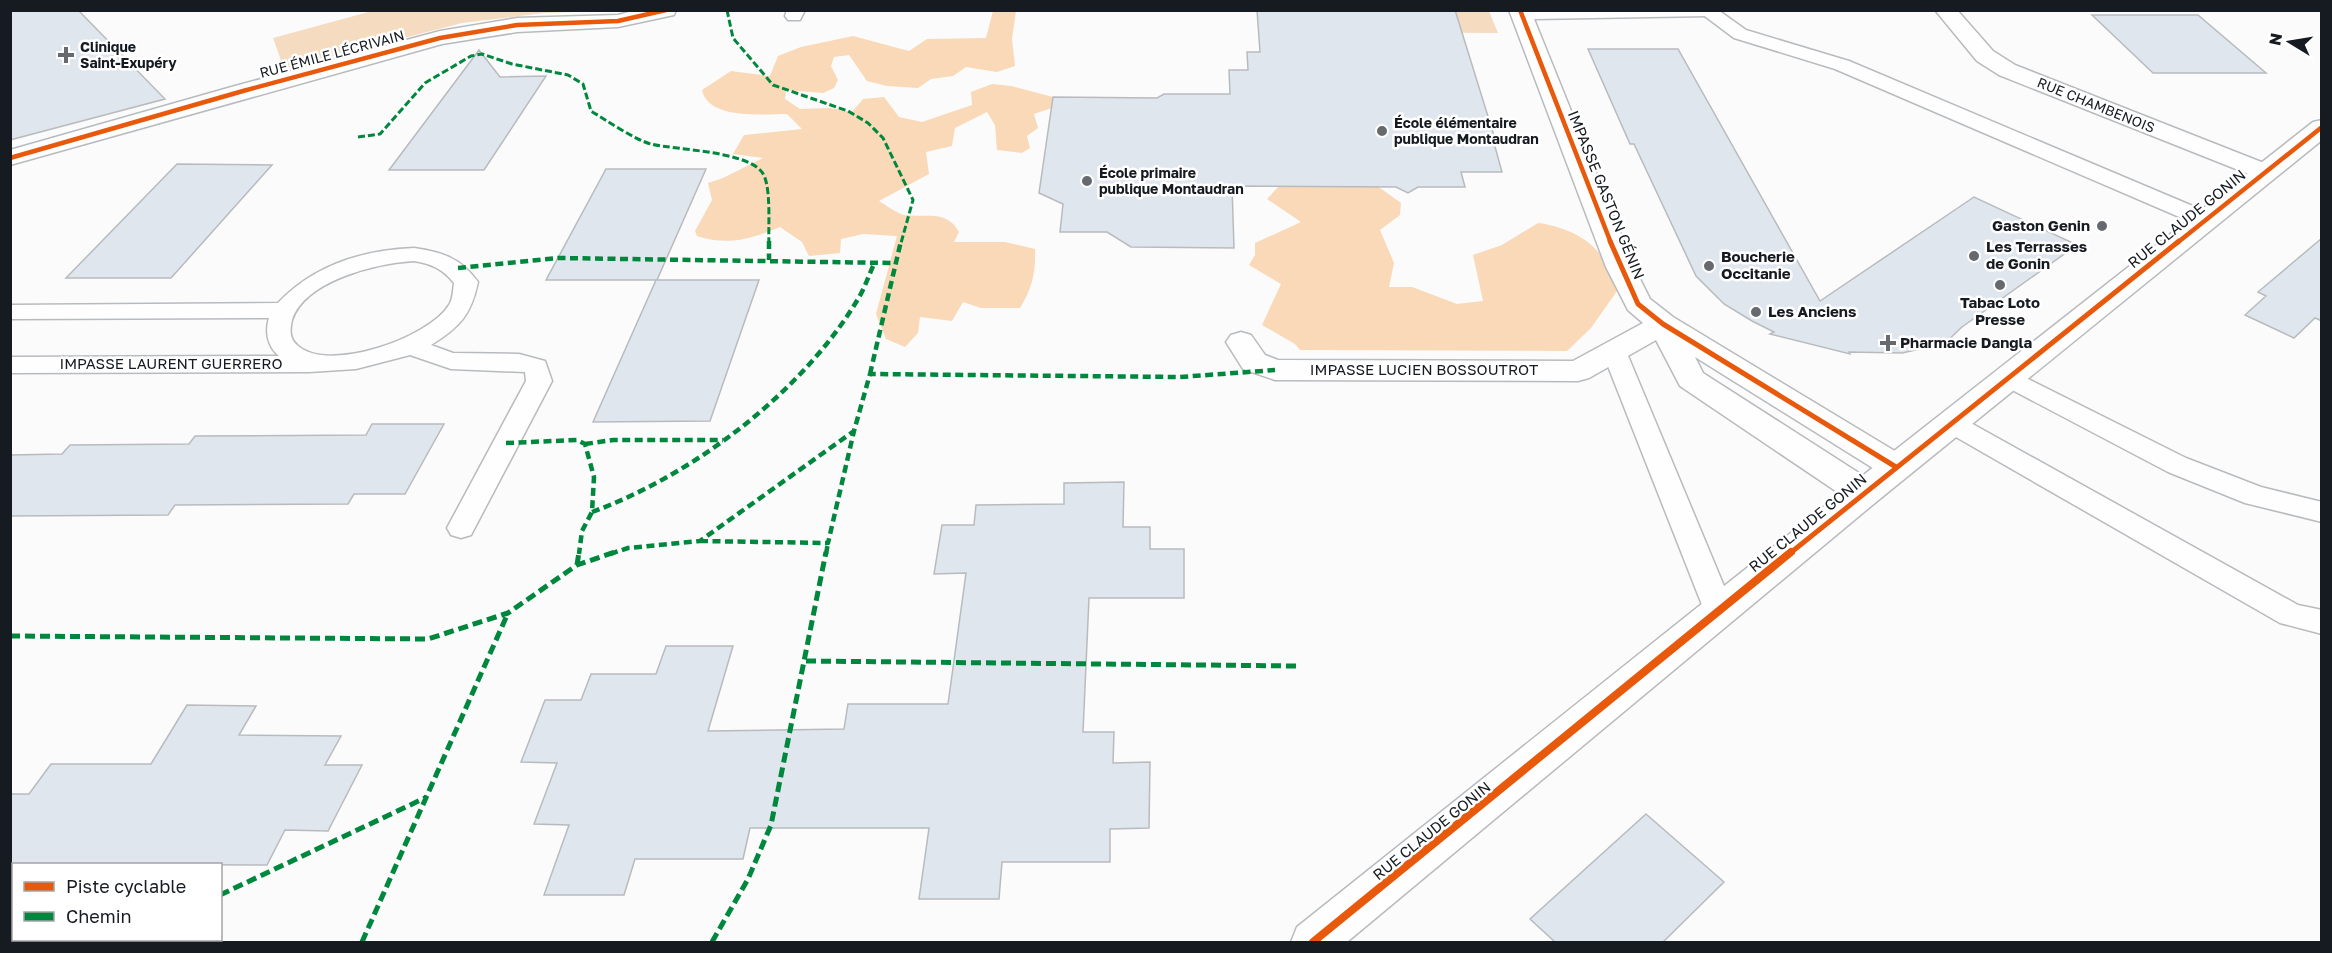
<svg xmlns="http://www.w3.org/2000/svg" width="2332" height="953" viewBox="0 0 2332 953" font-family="'Golos Text',sans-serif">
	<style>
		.green { fill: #f5dcc1 }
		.forest { fill: #f9d9b7 }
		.building { fill: #e0e6ed; stroke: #b8bbbe; stroke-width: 1.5 }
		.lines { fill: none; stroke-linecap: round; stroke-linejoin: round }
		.service-casing { stroke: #b8bbbe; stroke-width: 3 }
		.minor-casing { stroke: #b8bbbe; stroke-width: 3 }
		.tertiary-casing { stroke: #b8bbbe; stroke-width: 3 }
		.service { fill: #fefefe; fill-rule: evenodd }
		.minor { fill: #fefefe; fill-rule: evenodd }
		.tertiary { fill: #fefefe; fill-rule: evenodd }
		.quiet-far2 { stroke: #00873e; stroke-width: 3; stroke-dasharray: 7 3; stroke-linecap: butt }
		.quiet-far1 { stroke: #00873e; stroke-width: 4.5; stroke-dasharray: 8 4.5; stroke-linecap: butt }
		.quiet { stroke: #00873e; stroke-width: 5; stroke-dasharray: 10 5; stroke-linecap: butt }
		.cycleway-far2-casing { stroke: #fff; stroke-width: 8 }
		.cycleway-far1-casing { stroke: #fff; stroke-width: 9 }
		.cycleway-casing { stroke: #fff; stroke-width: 11 }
		.cycleway-far2 { stroke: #e8590c; stroke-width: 4.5 }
		.cycleway-far1 { stroke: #e8590c; stroke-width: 5 }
		.cycleway { stroke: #e8590c; stroke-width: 8 }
		.poi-dot { fill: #66696d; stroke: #fff; stroke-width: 2 }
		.labels { text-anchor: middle; stroke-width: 5; stroke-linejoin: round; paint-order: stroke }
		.far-poi-label { font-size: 14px; font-weight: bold; fill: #161b21; stroke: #fff; text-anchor: start }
		.far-street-label { font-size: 14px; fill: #161b21; stroke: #fff }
		.street-label { font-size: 15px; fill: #161b21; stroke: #fff }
		.poi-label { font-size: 15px; font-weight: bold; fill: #161b21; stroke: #fff; text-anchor: start }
	</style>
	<rect width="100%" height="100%" fill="#fbfbfb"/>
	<path class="green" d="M372,11V10L604,11L544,13L462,23L284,69L273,38Z
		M1257,11H1489L1498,33L1259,32Z"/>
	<path class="forest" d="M993,11H1016L1012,39L1015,66L997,72L966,67L953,76L931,79L918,88L887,86L867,81L849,55L834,57L831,66L838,80L834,88L823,93L786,90L785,99L800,109L830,108L852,112L863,99L884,97L899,117L922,122L972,105L971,92L992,84L1011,86L1053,97L1052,108L1034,114L1038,128L1027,136L1030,148L1022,153L997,150L995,125L987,112L955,128L952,146L926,152L929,174L879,201C886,205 896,213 904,215C925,218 947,209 959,232L954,242H1005L1035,249C1036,272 1032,289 1020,308H981L963,302L952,321L920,317L918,333L905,347L886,339L876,314L897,236L863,234L841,239L840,253L809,256L802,242L780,227C751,239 728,246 697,236L695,231L712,200L708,183L723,178L763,158L733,154L744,135L802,129L787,114C763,114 708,120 702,90L731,71L770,76L778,56L801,47L853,36L909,51L927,39L986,38Z
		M1341,172L1366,178L1401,203L1400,215L1380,230L1394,263L1389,287H1412L1457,304L1483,301L1473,255L1502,245L1538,223C1562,226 1590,237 1603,259C1609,269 1612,281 1617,291L1591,328L1567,351L1300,350L1295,344L1262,325L1281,284L1249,265L1255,255V243L1301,222L1267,199L1279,186Z"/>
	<path class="building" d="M10,10H78L165,99L10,140Z
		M1257,10H1455L1496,142L1494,143L1502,172H1461L1465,187H1418L1408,193L1396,187L1232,186L1234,248L1131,247L1107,232H1060L1063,204L1039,193L1053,97L1157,98L1164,94H1230L1229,70H1248L1247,52H1260Z
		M2092,15H2198L2266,73H2153Z
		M1588,49H1678L1820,301L1974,197L2077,245L1962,327L1947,341L1934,346L1902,353L1849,352L1850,354L1770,334L1774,332L1752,321L1724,304L1696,276L1634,144H1630Z
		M479,50L500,77L546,76L484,170H389Z
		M177,164L272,165L171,278H66Z
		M606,169H706L657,280H759L710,421L593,422L656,280H546Z
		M2322,238V321L2315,318L2294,338L2245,315L2266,296L2258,292Z
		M372,424H444L405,494H354L348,504L175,505L168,515L10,516V455L62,454L70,445L189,444L195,436L366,435Z
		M1124,482L1123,527H1150V549H1184V598H1089L1083,732H1114L1113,763L1150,762L1149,828L1110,829V862H1002L999,899H919L929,828H750L743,859H635L624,895H544L569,825L534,824L557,763L521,762L545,700H581L591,674H656L666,646H733L708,731L844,729L848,704H948L966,573L934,574L942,525H974L976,505L1064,504V483Z
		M187,705L256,706L239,735L341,736L325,765H362L328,831L285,830L267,865L10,864V794H29L51,764H151Z
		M1646,814L1724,882L1663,942H1555L1530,919Z"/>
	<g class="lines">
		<g class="service-casing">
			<path id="service" d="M787,10H805L800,20H788L785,16Z
				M1718,10L1746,30L1849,61L2214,215L2217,220L2214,225L2206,227L2198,225L1835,69L1734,38L1698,11Z
				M414,248C442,252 461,258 478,282C471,315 460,327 431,345L453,353L519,354L545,361L552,381L471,535L461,538L451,535L447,528L526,381L525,372L451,369L410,355L356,369L309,372L10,373V357L279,356C267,346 265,331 269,318L10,319V305L278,303C314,265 363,250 414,248ZM414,261C432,264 443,269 454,283C453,290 453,299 449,305C429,338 327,374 297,345C289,338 290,329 292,320C305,280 378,263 414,261Z
				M1614,343L1623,345L1626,351L1734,610L1730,618L1719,622L1708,618L1704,610L1602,351L1605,345Z
				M2008,369L2186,458L2261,487L2322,502V522L2245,503L2168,472L1999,383L1996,377L1999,371Z
				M1951,414L1960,417L2298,605L2322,610V634L2280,623L1942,429L1938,423L1942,417Z"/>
		</g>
		<g class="minor-casing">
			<path id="minor" d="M636,10H676L674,15L618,27L517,32L442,44L10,165V150L235,86L440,31L517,18L618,15Z
				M1509,10H1718L1716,15L1708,16L1534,19L1634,267L1650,299L1673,317L1908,459L1912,467L1908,475L1896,479L1884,475L1695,357L1703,373L1876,484L1881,493L1876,502L1864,505L1852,502L1680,386L1656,340L1589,378L1578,381L1275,380L1243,369L1226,342L1231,335L1241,332L1251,335L1265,355L1278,360L1573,361L1643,323L1628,310L1606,267Z
				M1935,10H1957L1993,51L2015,65L2274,167L2278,172L2274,177L2265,180L2256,177L1999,75L1977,61Z"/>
		</g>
		<g class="tertiary-casing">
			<path id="tertiary" d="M2322,120V140L1876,502L1347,942H1291L1297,927L1852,484L2313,122Z"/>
		</g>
		<use href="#service" class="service"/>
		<use href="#minor" class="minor"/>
		<use href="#tertiary" class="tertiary"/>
		<path class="quiet-far2" d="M727,10L733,38L773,85L848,111L868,123L883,138L913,200L901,243
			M358,137L380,134L425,83L471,56L482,54L512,64L568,75L583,84L591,111C606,120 635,140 651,144C676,150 744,151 761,171C772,182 768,227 769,243"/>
		<path class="quiet-far1" d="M769,241V260
			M458,268L558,258L895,263
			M870,374L901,241
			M506,443L577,440L585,444L594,477L592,512L582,531L579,554
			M585,444L613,440H723
			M592,512C693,475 802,393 858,299C865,288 869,274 875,262
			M700,541L828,543L854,431
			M610,554L628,548L700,541L854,431L870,374L1180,377L1275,370
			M826,554L828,543"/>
		<path class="quiet" d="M577,565L579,552
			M10,636L428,639L508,613L577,565L615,552
			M806,661L1298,666
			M220,895L427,797
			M122,942L128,940
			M362,942L508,613
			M712,942L748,879L771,825L826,552"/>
		<g class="cycleway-far2-casing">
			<path id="cycleway-far2" d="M1520,10L1611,243
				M10,158L243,91L440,38L517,25L618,21L666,10
				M2177,243L2322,127"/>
		</g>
		<g class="cycleway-far1-casing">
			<path id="cycleway-far1" d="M1610,241L1638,304L1663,324L1896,467
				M1789,554L2179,241"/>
		</g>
		<g class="cycleway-casing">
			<path id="cycleway" d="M1313,942L1791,552"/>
		</g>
		<use href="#cycleway-far2" class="cycleway-far2"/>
		<use href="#cycleway-far1" class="cycleway-far1"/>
		<use href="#cycleway" class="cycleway"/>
	</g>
	<g class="poi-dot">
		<path d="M63 46h6v6h6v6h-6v6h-6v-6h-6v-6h6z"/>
		<circle cx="1382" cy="131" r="6"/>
		<circle cx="1087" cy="181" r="6"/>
		<circle cx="2102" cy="226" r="6"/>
		<circle cx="1974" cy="256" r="6"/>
		<circle cx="1709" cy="266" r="6"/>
		<circle cx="2000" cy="285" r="6"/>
		<circle cx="1756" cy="312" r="6"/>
		<path d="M1885 334h6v6h6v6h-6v6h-6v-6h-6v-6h6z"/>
	</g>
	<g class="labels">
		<g class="far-poi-label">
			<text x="80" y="52">Clinique<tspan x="80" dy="16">Saint-Exupéry</tspan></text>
			<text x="1394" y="128">École élémentaire<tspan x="1394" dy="16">publique Montaudran</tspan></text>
			<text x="1099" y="178">École primaire<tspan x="1099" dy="16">publique Montaudran</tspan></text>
		</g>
		<g class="far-street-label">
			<text transform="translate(332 54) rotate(-15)" y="5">RUE ÉMILE LÉCRIVAIN</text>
			<text transform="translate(2096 105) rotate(22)" y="5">RUE CHAMBENOIS</text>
		</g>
		<g class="street-label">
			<text transform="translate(1606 195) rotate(68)" y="5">IMPASSE GASTON GÉNIN</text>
			<text transform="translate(2187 219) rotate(-39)" y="5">RUE CLAUDE GONIN</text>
			<text x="171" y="369">IMPASSE LAURENT GUERRERO</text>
			<text x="1424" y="375">IMPASSE LUCIEN BOSSOUTROT</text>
			<text transform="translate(1808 523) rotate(-39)" y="5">RUE CLAUDE GONIN</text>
			<text transform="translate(1432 831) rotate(-39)" y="5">RUE CLAUDE GONIN</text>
		</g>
		<g class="poi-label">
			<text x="2090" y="231" text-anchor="end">Gaston Genin</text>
			<text x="1986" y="252">Les Terrasses<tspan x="1986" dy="17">de Gonin</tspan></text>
			<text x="1721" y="262">Boucherie<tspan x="1721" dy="17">Occitanie</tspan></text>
			<text x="2000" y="308" text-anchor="middle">Tabac Loto<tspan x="2000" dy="17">Presse</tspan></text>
			<text x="1768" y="317">Les Anciens</text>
			<text x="1900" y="348">Pharmacie Dangla</text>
		</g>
	</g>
	<rect width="2332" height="953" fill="none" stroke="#161b21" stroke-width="24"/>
	<rect x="12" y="863" width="210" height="78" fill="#ffffff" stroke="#a2a4a6" stroke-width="1.5"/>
	<rect x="24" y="882" width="30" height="9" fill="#e8590c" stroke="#a2a4a6" stroke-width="1.5"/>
	<text x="66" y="893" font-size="18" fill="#161b21">Piste cyclable</text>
	<rect x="24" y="912" width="30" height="9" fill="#00873e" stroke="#a2a4a6" stroke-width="1.5"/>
	<text x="66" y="923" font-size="18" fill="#161b21">Chemin</text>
	<g transform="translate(2290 42) rotate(281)" stroke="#ffffff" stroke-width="4.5" paint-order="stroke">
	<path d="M0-4.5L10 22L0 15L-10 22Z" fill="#161b21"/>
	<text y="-9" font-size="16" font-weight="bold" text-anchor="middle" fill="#161b21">N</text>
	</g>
</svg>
